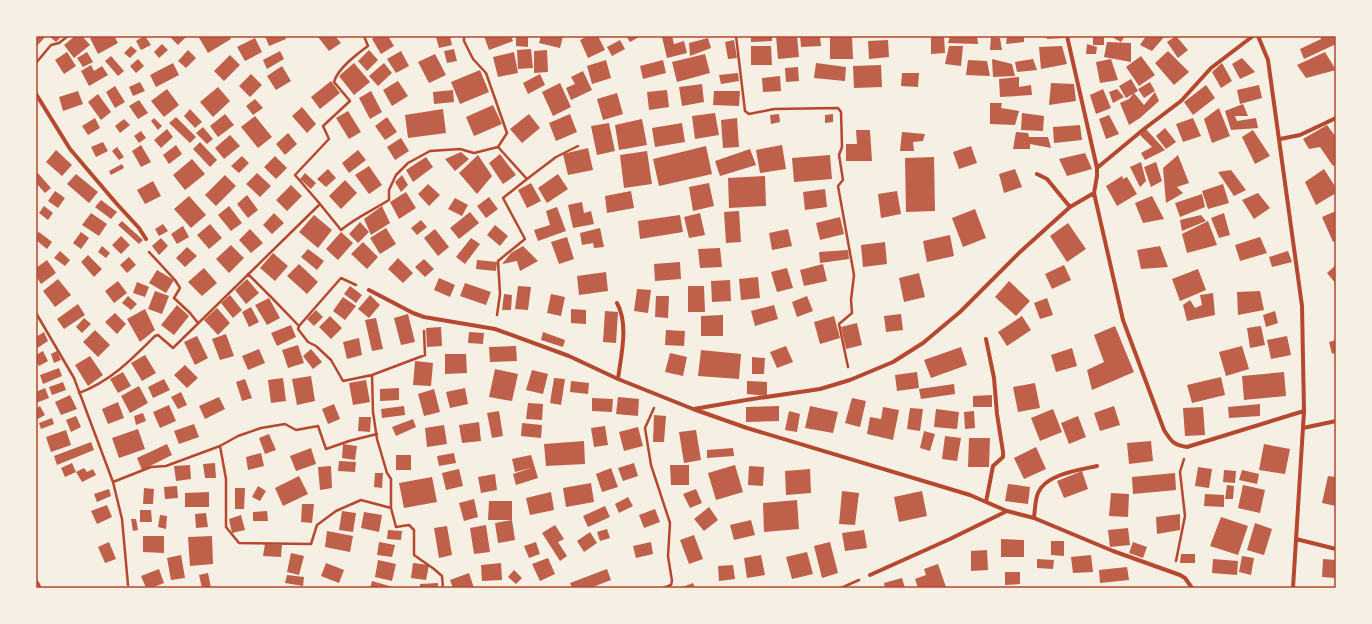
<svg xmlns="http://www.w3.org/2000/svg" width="1372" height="624" viewBox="0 0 1372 624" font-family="'Source Sans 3',sans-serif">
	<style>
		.building { fill: #bf614a }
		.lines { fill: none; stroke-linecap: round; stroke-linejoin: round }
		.path { stroke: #b5482f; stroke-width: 2.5 }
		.minor { stroke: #b5482f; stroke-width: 4 }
		.tertiary { stroke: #b5482f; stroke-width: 7 }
		.neatline { fill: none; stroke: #b5482f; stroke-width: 1.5 }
	</style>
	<rect width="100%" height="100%" fill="#f6efe4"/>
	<path class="building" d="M36,36H46L36,47Z
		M49,36H59L60,38L56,42Z
		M75,36H82L90,45L74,58L64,45Z
		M95,36H114L118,43L98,54L90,38Z
		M144,36H145L151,45L141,50L136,41Z
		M169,36H187L178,45Z
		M198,36H229L231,39L208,53Z
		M265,36H285L286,39L269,46Z
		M320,36H335L341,43L329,51L318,37Z
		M376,36H388L394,46L381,54L372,39Z
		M438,36H450L452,45L439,48L436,37Z
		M484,36H511L513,41L489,50Z
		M516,36H528V47L516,46Z
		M541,36H563L560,48L539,43Z
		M588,36H598L605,50L588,58L580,40Z
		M626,36H641L630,42Z
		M665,36H672L674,44L684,41L687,53L667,58L662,37Z
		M751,36H772V41L751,42Z
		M776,36H797L799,57L778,59Z
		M800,36H820L821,46L801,47Z
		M852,36L853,59H830V37Z
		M931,36H944L945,53L931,54Z
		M950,36H977L978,44L948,43Z
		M1007,36H1024V42L1006,44Z
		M1046,36H1063L1064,38L1047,39Z
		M1093,36H1104V45H1093Z
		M1110,36H1125L1121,42Z
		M1146,36H1165L1152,51L1140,45Z
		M1176,36L1188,50L1178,58L1167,42Z
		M1320,36H1335L1336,44L1304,59L1300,49L1321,39Z
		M991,37L1000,38L1002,50H990Z
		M255,38L262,52L245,61L237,47Z
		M708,38L711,48L690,56L689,43Z
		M620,40L625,49L612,56L607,47Z
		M734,40L737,58L728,59L725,42Z
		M888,40L889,57L869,59L868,41Z
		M1107,42L1131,43V62L1104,57Z
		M162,44L168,50L159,58L154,52Z
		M1087,44L1097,47L1096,54H1086Z
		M131,46L137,51L130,58L124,53Z
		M751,46H771L772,65H751Z
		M949,46H963L961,66L945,64Z
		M1062,46L1067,64L1041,69L1039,47Z
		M454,49L457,61L447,63L444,51Z
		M531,49L533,68L518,69L517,50Z
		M188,50L196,58L186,68L178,61Z
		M369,50L378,60L367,71L358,61Z
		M547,50L548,72L534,73V51Z
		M280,51L284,59L267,69L263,60Z
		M401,51L409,66L396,73L387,59Z
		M1168,51L1189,72L1174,85L1155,63Z
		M67,52L76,66L64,74L55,60Z
		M87,52L93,62L83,67L77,58Z
		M514,52L518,73L498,77L493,57Z
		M1325,52L1336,70L1306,78L1297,65Z
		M435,54L446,75L429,83L418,62Z
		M705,54L710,73L677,82L672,62Z
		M230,55L240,65L224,81L214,71Z
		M111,56L124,71L118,76L105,61Z
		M1141,56L1155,75L1139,86L1126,67Z
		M1242,58L1255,72L1240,79L1232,64Z
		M138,59L144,66L136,73L130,66Z
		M992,59L1012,64L1015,76L993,77Z
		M1033,59L1037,70L1017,72L1015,62Z
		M1111,59L1118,80L1100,83L1096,62Z
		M606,60L611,78L592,84L587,66Z
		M663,60L666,73L643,79L640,66Z
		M968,60L987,61L990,76L966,75Z
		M173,63L179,75L156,87L150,75Z
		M354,63L370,82L354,95L339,76Z
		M384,63L392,73L378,86L369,76Z
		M816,63L846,67L845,81L814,78Z
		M1222,63L1232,81L1221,88L1212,72Z
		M91,65L94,71L102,66L108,75L89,86L81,71Z
		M881,65L882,87L854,88L853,66Z
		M282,66L291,81L276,90L267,76Z
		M798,67L799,81L786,82L785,68Z
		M480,70L489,92L460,104L451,82Z
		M583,71L592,90L571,100L566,88L575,84L571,77Z
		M738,73L739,81L721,84L719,75Z
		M902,73H919L918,87L901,86Z
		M251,74L262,85L250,97L239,86Z
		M540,74L545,85L528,94L523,83Z
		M780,76L781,91L763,92L762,78Z
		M1019,77V87L1031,85L1032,95L1000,97L999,79Z
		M1131,79L1138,91L1126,98L1119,86Z
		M331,81L340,93L320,109L311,97Z
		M398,81L408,96L392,106L383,90Z
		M140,82L145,91L133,96L129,87Z
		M1150,82L1155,91L1144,98L1138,89Z
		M560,83L571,107L553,116L542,92Z
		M1051,83L1074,84L1076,101L1049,105Z
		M702,84L704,102L682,106L679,87Z
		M1206,85L1215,98L1193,115L1184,102Z
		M1259,85L1262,98L1240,104L1237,90Z
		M115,86L125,102L115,108L106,92Z
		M218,87L230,101L213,117L200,102Z
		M167,89L179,105L164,117L151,101Z
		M1103,89L1111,108L1096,114L1090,95Z
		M1117,89L1124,97L1113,103L1109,92Z
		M453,90L454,102L434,104L433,92Z
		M667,90L669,107L649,110L647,92Z
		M78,91L83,104L63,111L59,97Z
		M371,91L382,112L370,119L359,98Z
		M714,91H740L739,106L713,105Z
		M1155,92L1159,101L1140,118L1129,125L1120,103L1129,99L1134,93L1144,105Z
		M617,93L623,114L603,120L597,99Z
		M98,94L111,112L101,120L88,102Z
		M255,99L263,108L253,115L246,106Z
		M139,100L148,113L138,119L129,106Z
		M990,103H1002L1001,108L1019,111L1015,125L990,124Z
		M1243,104L1248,116H1235L1237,121L1256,118L1258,128L1231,130L1225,111Z
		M493,105L502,124L474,136L466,117Z
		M302,107L316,124L307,133L292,116Z
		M1219,108L1230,136L1212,143L1204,119Z
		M190,109L202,122L195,128L184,116Z
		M443,109L446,133L408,138L405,115Z
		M348,111L361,132L349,139L336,118Z
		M715,113L719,135L695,139L692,116Z
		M1022,113L1044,116L1043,131L1021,130Z
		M225,114L234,125L218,137L210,126Z
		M529,114L540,128L522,143L510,129Z
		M570,114L577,132L556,141L549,123Z
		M779,114L780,122L771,124L770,115Z
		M833,114V122L825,123V115Z
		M1109,115L1119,134L1106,139L1099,119Z
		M255,116L272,137L258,148L241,127Z
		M176,117L196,137L190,143L169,123Z
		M387,117L397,132L385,140L375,126Z
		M95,118L100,128L88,135L82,126Z
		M154,118L162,126L158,130L151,121Z
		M737,118L739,147L723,148L721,120Z
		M1193,118L1201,136L1183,142L1176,124Z
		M124,119L130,125L120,133L115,126Z
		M642,119L647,145L619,150L615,125Z
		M609,123L615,151L597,155L591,126Z
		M682,123L685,142L655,147L652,128Z
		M1080,125L1082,140L1054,143L1053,127Z
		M1327,125L1336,137V164L1333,166L1320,147L1309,149L1303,139Z
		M203,127L213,139L207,144L196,133Z
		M1165,128L1176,142L1166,149L1156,136Z
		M167,129L173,137L161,148L154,140Z
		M1146,129L1165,150L1145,160L1141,153L1152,147L1140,135Z
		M856,130H870L872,161H846V144H857Z
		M1253,130L1270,156L1255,164L1242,137Z
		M141,131L146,138L139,143L134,136Z
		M902,132L925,134L923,141L913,142L914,151H900Z
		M1016,132L1028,133L1029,137H1048L1051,148L1030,144V149H1013Z
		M288,133L297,144L285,155L276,144Z
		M230,135L240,146L224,159L215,148Z
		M401,138L409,151L395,160L387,147Z
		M103,142L108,151L96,157L91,147Z
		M200,142L217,160L210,167L193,149Z
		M141,145L151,162L141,167L132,151Z
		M176,145L182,154L169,164L163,155Z
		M782,145L786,169L760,173L756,150Z
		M706,146L712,174L659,186L653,159Z
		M971,146L977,163L959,169L953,152Z
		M117,147L124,157L119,160L112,151Z
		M588,148L593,170L568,175L563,154Z
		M750,149L756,165L720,176L715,161Z
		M56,150L72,165L62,176L46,162Z
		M358,150L366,160L349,173L342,163Z
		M647,151L652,184L624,188L620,155Z
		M461,152L469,159L455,171L445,159Z
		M1085,153L1092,169L1067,176L1059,159Z
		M500,154L516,175L503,184L489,163Z
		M478,155L492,176L477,194L459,173Z
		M830,155L832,179L794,182L792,158Z
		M1178,155L1189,183L1177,187L1183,193L1166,203L1163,168Z
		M242,156L249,163L239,173L231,166Z
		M275,156L287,168L276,179L264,167Z
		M426,157L433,167L413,182L406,170Z
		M934,157L935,211L906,212L905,158Z
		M192,159L205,174L185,190L173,175Z
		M1141,162L1146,181L1140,187L1130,167Z
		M1156,162L1162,181L1151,187L1144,167Z
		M122,164L124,168L111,175L109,171Z
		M369,166L382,185L369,194L355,175Z
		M328,169L336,178L326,187L317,179Z
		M1015,169L1022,187L1004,193L999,174Z
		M1324,169L1336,188V193L1316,205L1305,182Z
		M1231,170L1246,190L1234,196L1218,172Z
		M36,171L51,188L45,193L36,183Z
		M257,173L271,186L260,197L246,184Z
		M305,173L316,183L311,189L300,179Z
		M76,174L98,192L89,203L67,184Z
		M558,174L568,189L547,203L538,188Z
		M225,175L236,186L216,206L205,195Z
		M402,175L408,185L401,192L395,182Z
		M765,176L766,206L729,208L728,178Z
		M1122,176L1123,179L1127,177L1137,194L1117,206L1106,186Z
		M345,180L357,193L341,209L329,196Z
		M153,181L161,196L145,204L137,190Z
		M531,183L541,201L527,208L518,190Z
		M709,183L714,206L693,211L689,187Z
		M428,184L440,195L429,206L418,194Z
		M1223,184L1229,203L1208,209L1202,191Z
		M291,185L302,196L287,211L276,200Z
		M825,189L827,207L805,210L803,192Z
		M55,191L65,198L58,208L48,201Z
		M631,191L634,208L607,213L605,196Z
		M897,191L901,214L881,218L878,194Z
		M406,192L416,208L399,219L390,202Z
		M1258,193L1270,208L1254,219L1242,200Z
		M1202,194L1205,207L1180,217L1175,203Z
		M247,195L258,210L248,218L237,204Z
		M189,196L206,215L191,228L174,209Z
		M1152,196L1164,219L1143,223L1135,203Z
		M489,197L498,209L486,218L477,206Z
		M455,198L468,205L462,216L448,209Z
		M101,200L117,212L111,219L95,207Z
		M582,202L584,213L591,211L594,224L573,228L568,205Z
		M44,206L53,213L48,220L39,213Z
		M229,206L242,223L231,231L218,215Z
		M382,206L390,223L371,235L364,219Z
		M557,207L566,231L538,241L534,230L550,225L546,211Z
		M975,209L986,238L963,247L952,218Z
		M739,211L741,242L726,243L724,212Z
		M1336,211V241L1333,242L1322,217Z
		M470,212L479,223L459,239L450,228Z
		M91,213L107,224L99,236L82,225Z
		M274,213L284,223L272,234L263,225Z
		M700,213L705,235L689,238L684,217Z
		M1224,213L1230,235L1219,238L1211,218Z
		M314,215L332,230L318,248L299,232Z
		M680,215L683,232L640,239L638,221Z
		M1201,215L1206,221L1182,231L1180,220Z
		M840,217L844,234L820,240L816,223Z
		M421,220L427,227L417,235L411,228Z
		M122,221L143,240L139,244L118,225Z
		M1208,221L1217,245L1187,253L1182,234Z
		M360,222L369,232L358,243L349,234Z
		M1068,223L1086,249L1067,262L1050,236Z
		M163,224L168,231L159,236L155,229Z
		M210,224L222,238L209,249L197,235Z
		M495,225L508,236L500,246L487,235Z
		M183,226L189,237L177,244L171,234Z
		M386,228L396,244L380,254L370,238Z
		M600,228L604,247L594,248L593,243L582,245L580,233Z
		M250,229L263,243L251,253L239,240Z
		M435,229L449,247L438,256L424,238Z
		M788,229L792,246L772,250L769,233Z
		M39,232L52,242L47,249L36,240V235Z
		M81,232L89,238L81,249L73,243Z
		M341,232L353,243L338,260L326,249Z
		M950,235L954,256L927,262L923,241Z
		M121,236L130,245L121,254L112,245Z
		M567,237L574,259L559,264L551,242Z
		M1260,237L1267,253L1240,261L1235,245Z
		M161,238L168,246L159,255L152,246Z
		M471,238L480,244L465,264L456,257Z
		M363,242L378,257L367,269L351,254Z
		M885,242L887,264L863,267L861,245Z
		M231,245L244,258L229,273L216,259Z
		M102,246L110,253L106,258L98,252Z
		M523,246L538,261L520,271L517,261L502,264L511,253Z
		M1160,246L1168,267L1141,269L1137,250Z
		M187,247L197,256L185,267L176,258Z
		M720,248L722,267L700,268L698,249Z
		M308,249L324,261L317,270L301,257Z
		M848,250L849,259L820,263L819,252Z
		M60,251L70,260L65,266L54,258Z
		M1288,251L1292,262L1272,267L1269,257Z
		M273,253L288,266L275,281L260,268Z
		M88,255L102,269L94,277L81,262Z
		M129,257L136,265L127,273L120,265Z
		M398,258L413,273L403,283L388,269Z
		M424,259L434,269L425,277L415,267Z
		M47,260L56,273L41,284L36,276V268Z
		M477,260L497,262L496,271L476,269Z
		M680,262L681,279L655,281L654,264Z
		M299,264L318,282L307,294L287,276Z
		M823,264L827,281L804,286L800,270Z
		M1064,265L1071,280L1052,289L1045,274Z
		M1336,265V284L1327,273Z
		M204,268L217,283L202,296L188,282Z
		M787,268L793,288L777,292L771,272Z
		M1198,269L1206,290L1180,301L1172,279Z
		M157,270L174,280L166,293L149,283Z
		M606,272L608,291L579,295L577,276Z
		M919,273L925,297L904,302L899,278Z
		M758,277L760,298L741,300L739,279Z
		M439,278L455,285L450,297L434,290Z
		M58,279L71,295L55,307L43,291Z
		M247,279L259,293L246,304L235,290Z
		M730,280L731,301L712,302L711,281Z
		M118,281L127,293L114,303L105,291Z
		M1009,281L1030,301L1016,316L995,297Z
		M137,282L149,287L145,297L133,293Z
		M465,283L491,292L486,305L460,296Z
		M350,286L362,295L356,303L344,294Z
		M518,286L531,287L528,310L515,309Z
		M688,286H704L705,312H688Z
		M637,289L651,290L648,313L634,311Z
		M155,291L169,296L162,314L148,309Z
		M1260,291L1264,310L1238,315L1237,292Z
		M1213,293L1215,315L1187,321L1183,305L1190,300L1195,308L1202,305L1200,295Z
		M504,294L512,295L511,310H502Z
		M551,294L565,297L561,316L547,313Z
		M230,295L242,310L233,318L221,303Z
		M370,295L380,305L369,318L358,309Z
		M128,296L137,304L131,310L122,303Z
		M656,296H669L668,318L655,317Z
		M807,296L813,311L797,317L792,302Z
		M343,297L356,306L345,320L333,311Z
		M269,298L280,318L267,325L255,305Z
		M1047,298L1053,315L1040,319L1034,303Z
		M78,304L85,315L64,329L57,319Z
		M177,305L189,316L174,335L161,325Z
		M774,305L778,319L755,326L751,311Z
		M251,307L259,322L249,327L242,312Z
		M217,308L230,323L218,335L204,320Z
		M145,309L155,330L140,342L127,319Z
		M571,309L586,310V324L571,323Z
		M316,310L323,317L314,326L307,319Z
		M605,311L618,312L616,343L603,342Z
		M1275,311L1278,323L1266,327L1263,315Z
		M115,313L126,324L117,334L105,322Z
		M408,314L415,342L401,345L394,318Z
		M901,314L903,330L886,332L884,316Z
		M723,315V336H701V316Z
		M330,316L342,328L331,339L319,327Z
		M834,316L840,338L820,344L814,322Z
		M1022,316L1031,330L1007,346L998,332Z
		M84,318L91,324L82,333L76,327Z
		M376,318L383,349L372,351L365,320Z
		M857,323L862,345L846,349L841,327Z
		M291,325L296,337L277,346L271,333Z
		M1115,326L1134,372L1092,390L1087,370L1104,362L1094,335Z
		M1261,326L1265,345L1250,348L1247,328Z
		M441,327L442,346L427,347L426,328Z
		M95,330L110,345L98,357L83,342Z
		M666,330L685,331L684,346L665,345Z
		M44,332L48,341L36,349V337Z
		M469,332L484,333L483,344L468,343Z
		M543,332L565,340L563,347L541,340Z
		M226,334L234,356L220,360L212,339Z
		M197,336L208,358L195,365L184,342Z
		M1287,336L1291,355L1271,359L1267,340Z
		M359,338L362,355L347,359L343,342Z
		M1336,340V352L1332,354L1329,342Z
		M298,345L304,363L288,368L282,350Z
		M516,346L517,361L490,362L489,347Z
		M786,346L793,362L777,368L770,352Z
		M1242,346L1249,369L1226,376L1219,352Z
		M961,347L967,365L931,378L924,360Z
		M1072,348L1077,366L1056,372L1051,355Z
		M259,349L265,363L248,370L242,356Z
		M311,349L322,362L313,369L303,356Z
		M701,350L741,354L739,379L698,376Z
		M43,351L48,361L39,366L36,361V355Z
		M57,351L61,360L54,363L51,354Z
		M670,353L687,357L683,376L665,372Z
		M445,354H466L467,373L445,374Z
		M145,355L156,373L142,381L131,363Z
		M90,356L103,375L88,386L75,365Z
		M752,357L765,358L764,374H752Z
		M415,361L433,363L431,386L413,385Z
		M185,365L198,378L187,388L174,375Z
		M59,368L62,376L43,384L40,375Z
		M495,369L518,374L512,401L489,397Z
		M532,370L548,374L543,394L526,390Z
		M123,372L131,386L118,393L110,379Z
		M917,372L919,388L897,391L895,375Z
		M1284,372L1286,396L1244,400L1242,376Z
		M311,376L315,401L297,405L292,379Z
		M1221,377L1225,395L1192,403L1187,385Z
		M283,378L286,401L271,403L268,380Z
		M554,378L565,379L561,405L550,403Z
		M164,379L170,390L153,398L148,387Z
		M245,379L252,398L242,401L236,382Z
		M366,380L370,402L353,405L349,383Z
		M571,381L589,383L588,394L570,392Z
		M747,381L767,382V396L747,394Z
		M63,382L66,390L52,395L49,387Z
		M1035,383L1040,408L1018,412L1013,387Z
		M954,384L955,394L921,399L919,389Z
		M139,386L148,403L130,413L121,396Z
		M45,388L49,398L36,403V392Z
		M399,388V400L380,401V389Z
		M465,388L468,404L450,408L446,392Z
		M434,389L440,412L424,416L418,394Z
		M181,392L187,405L178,409L171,397Z
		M70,395L77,409L61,415L55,402Z
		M992,395V407H973V396Z
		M219,397L225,409L205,419L199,406Z
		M618,397L639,399L638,416L616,414Z
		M592,398L613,399L612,412L592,411Z
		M852,398L866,401L860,427L845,423Z
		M118,402L124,418L108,424L102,409Z
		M528,403L543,404L542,420L526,419Z
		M334,404L340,419L328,424L322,409Z
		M1260,404V416L1229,418L1228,407Z
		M169,405L176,421L160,428L153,412Z
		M40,406L45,415L36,420V409Z
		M404,406L405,415L382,418L381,409Z
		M779,406V421L746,422V407Z
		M810,406L838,412L833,433L805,428Z
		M1114,406L1120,425L1100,431L1094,413Z
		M883,407L899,410L893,440L867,434L870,417L881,419Z
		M1203,407L1205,435L1185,436L1183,408Z
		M910,408L923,409L920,431L907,429Z
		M936,409L959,412L957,429L934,427Z
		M1053,409L1062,432L1040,441L1031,418Z
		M499,411L503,436L492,438L487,413Z
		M789,411L800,414L797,432L785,430Z
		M974,411L975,428L965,429L964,412Z
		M143,413L146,421L136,425L134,416Z
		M654,415L666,416L664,442H653Z
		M76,416L81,427L71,432L66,420Z
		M1078,416L1086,437L1069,444L1061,423Z
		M359,417H371L370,432L358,431Z
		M52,418L54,424L41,429L39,423Z
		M413,419L416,427L396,436L392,427Z
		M479,422L481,441L462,443L459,425Z
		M522,423L542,425L541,438L521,436Z
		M194,424L199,437L179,444L174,431Z
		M444,425L447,444L427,447L425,428Z
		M605,426L608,445L594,447L591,428Z
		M638,427L643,446L624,451L619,432Z
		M138,429L145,449L119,458L112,438Z
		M66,430L71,445L51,452L46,437Z
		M696,430L701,460L684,463L679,432Z
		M924,431L935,434L930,451L920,448Z
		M269,434L276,450L265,454L259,438Z
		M945,436L961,438L957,461L942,459Z
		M969,438H990L989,467H968Z
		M584,441L585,464L546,466L544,444Z
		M1151,441L1153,461L1129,464L1127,443Z
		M91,442L94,450L57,465L54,456Z
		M167,444L172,455L142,470L137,458Z
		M343,444L357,446L355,460L342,458Z
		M1264,444L1290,449L1285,474L1259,470Z
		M1036,447L1046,469L1024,479L1014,458Z
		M311,448L316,464L296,471L290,456Z
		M733,448L734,456L707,458V450Z
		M261,453L264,466L248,470L246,457Z
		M454,453L456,463L439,466L437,456Z
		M396,455H411V470H396Z
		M531,455L538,478L516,485L513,474L531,468L515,472L512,459Z
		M339,461L356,462L355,472L338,471Z
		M72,463L76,472L65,477L61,468Z
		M215,463L216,478H205L203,464Z
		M634,463L638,476L623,481L618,468Z
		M190,465L191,479L176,481L174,466Z
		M670,465H689V485H671Z
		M735,465L743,492L716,500L708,473Z
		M331,466L332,488L320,490L318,467Z
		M749,466L764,467L763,486L748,485Z
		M1198,467L1212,469L1209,488L1195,486Z
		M84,468L87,472L93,469L96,475L82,482L76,472Z
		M611,468L618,487L602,492L596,474Z
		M459,469L463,486L446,490L442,473Z
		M810,469L811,493L786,495L785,471Z
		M1224,470L1236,471L1235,483L1223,482Z
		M1242,470L1259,474L1257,484L1239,480Z
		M1082,471L1088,489L1064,498L1057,481Z
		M375,473H383L382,488L374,487Z
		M1175,473L1176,490L1133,494L1132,477Z
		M495,474L497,490L481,493L478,477Z
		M299,476L308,494L283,506L275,488Z
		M1328,476L1336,477V506L1322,503Z
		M432,477L437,502L404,508L399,483Z
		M591,483L594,502L566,507L563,488Z
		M1008,484L1030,487L1028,504L1005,501Z
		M1227,485L1234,486L1233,499H1225Z
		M1243,485L1265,490L1260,513L1238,508Z
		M177,486L178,498L165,499L164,487Z
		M258,486L266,491L260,501L252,497Z
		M144,488L154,489L153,504H143Z
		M235,488H245L244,509H235Z
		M109,489L111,496L97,502L94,494Z
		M696,489L702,503L690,508L683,494Z
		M842,491L859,493L855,525L839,524Z
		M922,491L927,516L899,522L894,497Z
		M209,492V507H185V493Z
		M551,492L554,510L530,515L526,498Z
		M1111,493L1129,494L1128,517L1109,516Z
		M1205,494L1224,495V507L1204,506Z
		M628,497L633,506L619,513L615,504Z
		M474,499L478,517L464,521L459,503Z
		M797,500L799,529L764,532L763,503Z
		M489,501H512V520H488Z
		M302,504H314L312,523L301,522Z
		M107,505L112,517L97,524L91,511Z
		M605,506L610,517L588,527L583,516Z
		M709,507L718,520L704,531L694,519Z
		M655,509L660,522L644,528L639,515Z
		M140,510H151L152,522H140Z
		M267,511L268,521H253V512Z
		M342,511L356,513L353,532L339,530Z
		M364,512L382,515L379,532L361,528Z
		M206,513L208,527L196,528L195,514Z
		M1180,514V530L1157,534L1156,517Z
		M160,515L167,516L166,529L158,527Z
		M241,515L245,530L232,533L229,519Z
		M1221,517L1248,526L1238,555L1210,546Z
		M131,519H136L138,530L133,531Z
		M512,520L515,540L498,543L495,523Z
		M751,520L755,535L734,540L730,525Z
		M1255,523L1272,529L1264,555L1247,550Z
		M486,525L490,552L474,554L470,528Z
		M555,525L564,539L558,542L567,556L560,561L542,533Z
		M447,526L452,555L439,558L434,528Z
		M1128,528L1130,545L1110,547L1108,530Z
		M607,529L610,538L600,541L597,532Z
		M388,530L402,531L401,540L387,539Z
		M864,530L867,548L845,551L842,533Z
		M327,531L353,536L350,552L325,547Z
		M590,532L597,543L584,552L577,541Z
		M694,535L703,559L689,564L680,540Z
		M143,536H164V553L143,552Z
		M212,536L213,564L190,566L188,537Z
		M1001,539L1024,540V557H1001Z
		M1051,541H1064V556L1051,555Z
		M109,542L116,559L105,563L98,547Z
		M379,542L395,545L392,557L377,555Z
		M536,542L540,554L529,558L524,546Z
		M651,542L653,554L636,558L633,546Z
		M830,542L838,573L822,578L814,546Z
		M1133,542L1147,547L1143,558L1129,553Z
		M265,544L282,545L281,557L263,556Z
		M987,550L988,570L971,571V551Z
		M807,552L813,574L792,579L786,557Z
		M291,553L304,556L299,575L287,572Z
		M1181,554H1195V563H1180Z
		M181,555L185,578L171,580L167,558Z
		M761,555L765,575L747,578L744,558Z
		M1091,555L1093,572L1073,573L1071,557Z
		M1242,556L1254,558L1251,575L1239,572Z
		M548,558L555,574L540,581L532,564Z
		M1037,559L1054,560L1053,569L1037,568Z
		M1213,559L1238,561L1237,575L1212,573Z
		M1323,559L1336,560V578L1322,577Z
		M378,560L396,564L392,581L375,577Z
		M326,563L344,570L339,583L321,576Z
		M413,563L429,565L426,580L411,578Z
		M501,563L502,580L482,581L481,565Z
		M938,564L946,587L918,588L915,579L926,575L924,569Z
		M733,565L735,579L719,581L718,566Z
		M1127,567L1129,580L1100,583L1099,570Z
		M159,569L164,583L151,588H146L141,576Z
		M607,569L611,580L590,588H572L570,583Z
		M514,570L522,578L516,584L508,577Z
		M1005,572H1020V584L1005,585Z
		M208,573L211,588H202L199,575Z
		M469,573L474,588H453L450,580Z
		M287,575L304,577L303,586L285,583Z
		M902,578L905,588H885L884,583Z
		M372,581L393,587L392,588H370Z
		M438,583V588H420V584Z
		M693,583L695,588H680Z"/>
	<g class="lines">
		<path class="path" d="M464,36V41L473,59L486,73L507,133L498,147
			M736,36L745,111L749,114L774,109L838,108L841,112L842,147L839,155L843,180L838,186L854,275L851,300L852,313L839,324L848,367
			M36,63L51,45L59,43L68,36
			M527,179L556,157L578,146
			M320,204L295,175L329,139L323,126L350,101L334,82C338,68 357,54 368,46L364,36
			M149,252L175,280L180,288L174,298L190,313L198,323
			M248,274L273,299L299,326L341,278L356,285
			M36,313L74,378L113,482L122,519L128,585
			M299,326L298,329L308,342L316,346L331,360L343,381L372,375
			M424,331L425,355L372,375L373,412L377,439L387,473L391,479V508L396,527L409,525L414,530V555L434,569L442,576L443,588
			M79,393C111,381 132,359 155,336L158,335L173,348L320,204L341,230C355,218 373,210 389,200V190L396,175L408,163L430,151L460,149L474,153L498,147L527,179L503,198L525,239L498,261L500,294L497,315
			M654,408L645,428L651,465L670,523L668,556L672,581L671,585L663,588
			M220,446L226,479V527L239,543L311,544L317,525L336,511L361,500L391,508
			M113,482L151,467L166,466L220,446L238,436L261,428L285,424L296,430L318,426L326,449L349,441L377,434
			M1176,561L1185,516L1180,472L1184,459
			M841,588L859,580"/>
		<path class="minor" d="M1067,36L1097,168V176L1094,193L1123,320L1164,430C1171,441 1173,445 1187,447L1304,411
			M1258,36L1268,60L1302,306L1304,411L1293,588
			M36,94L70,149L116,203L139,228L146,239
			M1280,139L1300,135L1336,118
			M1097,168L1144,129L1181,101L1211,68L1253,36
			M1037,174L1047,179L1070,207
			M369,290L413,313L424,317L495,329L569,356L618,379L693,409L747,428L970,495L1007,511L1034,518L1113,551L1180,575L1185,578L1192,588
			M617,303C629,325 621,355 618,379
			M986,339L994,378L997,414L1003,452V457L993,466L986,502
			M694,409L746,400L820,389L850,380L893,362L923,343L960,312L1020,252L1070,207L1094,193
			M1303,428L1336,421
			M1034,518C1035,510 1035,500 1038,493C1046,474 1079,470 1097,466
			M1296,539L1336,549
			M870,575L950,539L1007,511"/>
		<path class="tertiary" d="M36,584L38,588"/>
	</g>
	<rect width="1372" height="624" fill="none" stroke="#f6efe4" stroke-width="74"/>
	<rect x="37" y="37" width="1298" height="550" class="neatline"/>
</svg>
